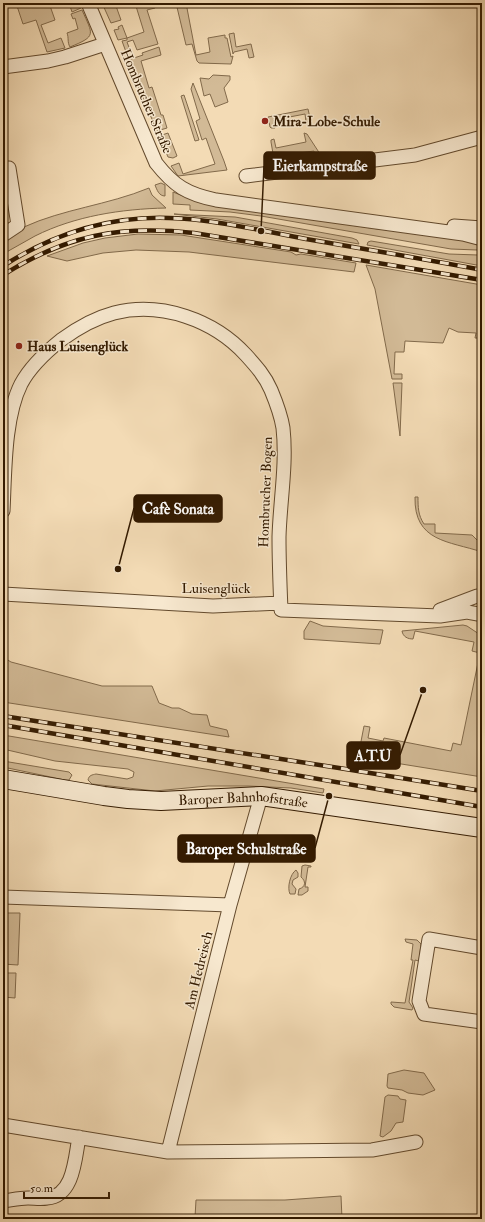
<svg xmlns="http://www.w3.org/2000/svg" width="485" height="1222" viewBox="0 0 485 1222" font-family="'IM FELL Double Pica',serif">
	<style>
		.green { fill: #d2ba96; stroke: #826a4b }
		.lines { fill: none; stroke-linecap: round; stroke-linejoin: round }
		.street-casing { stroke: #634a2d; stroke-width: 15 }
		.secondary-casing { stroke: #331a00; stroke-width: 20 }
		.street { stroke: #f7e8cf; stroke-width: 13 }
		.secondary { stroke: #f7e8cf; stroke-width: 18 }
		.rail-casing { stroke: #331a00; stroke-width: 4.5 }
		.rail { stroke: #f7e8cf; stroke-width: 3; stroke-dasharray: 9; stroke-linecap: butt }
		.poi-dot { fill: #8f2418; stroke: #f7e8cf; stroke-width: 1.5 }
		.labels { text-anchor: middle; stroke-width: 3; stroke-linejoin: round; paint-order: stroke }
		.street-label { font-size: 14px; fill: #331a00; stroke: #f7e8cf }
		.poi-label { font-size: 14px; font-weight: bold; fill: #331a00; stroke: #f7e8cf; text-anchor: start }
		.leader { fill: none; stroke: #331a00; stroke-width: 1.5 }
		.callout-dot { fill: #331a00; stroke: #f7e8cf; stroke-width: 1.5 }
		.callout { fill: #331a00; stroke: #331a00; stroke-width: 1.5 }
		.callout-label { font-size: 15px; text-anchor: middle; font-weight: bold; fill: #fff }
	</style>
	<rect width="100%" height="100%" fill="#f3dbb5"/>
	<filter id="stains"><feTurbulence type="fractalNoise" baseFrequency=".005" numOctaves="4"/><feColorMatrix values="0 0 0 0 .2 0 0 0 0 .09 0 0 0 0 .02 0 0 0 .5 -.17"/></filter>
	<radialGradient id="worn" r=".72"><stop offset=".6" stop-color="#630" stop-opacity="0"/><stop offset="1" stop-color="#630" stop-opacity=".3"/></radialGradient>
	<path class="green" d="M16,3H49L55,20L41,25L48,43L61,38L65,48L47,52L36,20L23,24Z
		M69,3H79L81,8L72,12Z
		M102,3H112L113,6H116L121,20L111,23Z
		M135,3H152L155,8L147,10L158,44L137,50L133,40L127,42L130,50L126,52L122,41L127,40V38L118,40L114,30L119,29L118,27L122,25L127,38L144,32Z
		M176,3H186L196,55L210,52L208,38L225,35V38H227L231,57L233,56L231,64L199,63L197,61L192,44L186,45Z
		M82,10C93,35 97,36 70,47C67,42 69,38 67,33L78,29L75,18L73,19L71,14Z
		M234,33L236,47L251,44L254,57L249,58L247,49L234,52L233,54L229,34Z
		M159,47L161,55L141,61L149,88L152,87L161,115H163L167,128L157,131L126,58L130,57L131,59L143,55L142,53Z
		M213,75L230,76V80L224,88L228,102L215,107L210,94L204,96L200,78L209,79Z
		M193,83L224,161L227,170L178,176L171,166L179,163L183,174L215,164L206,138L202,140L196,121L200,119L191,89Z
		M184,95L199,140L195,141L181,96Z
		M308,109L310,118L308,122H306L305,114L274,120L275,128H271L270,127L268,117Z
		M168,133L177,156L173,158L168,157L159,136Z
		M304,133L307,134L322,157L315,159L314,151L277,156L278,164L275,165L271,142V140L274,139L276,148L306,142Z
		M161,183L165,185V196C159,196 157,190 155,185Z
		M149,188L152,195L166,208C121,209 75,216 35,236C24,242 14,248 3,254V241C10,236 16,230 24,227C63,209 108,205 149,188Z
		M173,192L196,201L219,206L378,229L438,234L479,242V247L477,250L451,249L261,216L230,212L190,210V205L173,204Z
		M174,214L235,217L352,238L357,240L359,244L217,219Z
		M138,234L181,235L291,252L296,255L301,254L356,263L354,272L189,252L136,250L103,253L67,261L47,256L83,243L105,238Z
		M371,241L449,254L478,255L482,252V266L367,245L368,242Z
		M366,265L482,285V338H475L476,333L458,332L449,328L443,343L405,341L404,352H395L394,374H402V379H392L375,289Z
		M393,383H402L400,436Z
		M415,497H418C418,507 418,515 424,524H435V533L472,535L482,545V552C449,541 414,542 415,497Z
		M310,621L323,626L383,630L380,644L304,639V631Z
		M463,625L467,626L482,636V682L478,710V721L482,738V777L358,757L364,726L370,727L368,738L383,741L384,738L451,751L453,743L461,745L480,653L472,651L474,642L415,631L413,639C408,639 403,637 402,631Z
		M3,657L11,662L102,686H152L159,703L172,708H179L192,714L207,715L210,726L227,730L229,737L3,702Z
		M3,735L324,789L323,793L291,788L248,786H208L155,791L92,784L88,780C89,775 92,775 96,774L127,779L133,777L134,772L128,769L55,761L3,749Z
		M3,761L69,772L72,775L69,780H65L3,767Z
		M305,865L311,866V867H308L305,887H308V891L302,895H298L299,889C306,887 306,881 301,877L302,866Z
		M296,870L298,873V877L293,880L292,884L296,889L295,894H290C287,888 290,874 296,870Z
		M3,913H20L18,965L3,964Z
		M405,939L417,940L421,944L419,961L415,960L409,1002L413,1008L412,1010L394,1007L391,1004V1002L405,1003L413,960H411L413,944L406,942Z
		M3,973H16L15,998L3,997Z
		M404,1070L424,1073L435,1090L423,1095L408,1093L402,1090L388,1088L387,1086L388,1074Z
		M388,1095L398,1096L400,1099L406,1100L403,1122L396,1123L391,1131L383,1137L380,1136L385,1097Z
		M341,1196L342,1219H189L195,1217L196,1200H285Z"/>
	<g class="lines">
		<g class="street-casing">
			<path id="street" d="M88,3L156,163C174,186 187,194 216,200L463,234L482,239
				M3,67L48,61L65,57L105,44
				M246,176L415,155L482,137
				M454,226L482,228
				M3,235L18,225L9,168
				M3,511C5,473 4,418 21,384C30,367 46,352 61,340C76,329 95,318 114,313C161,301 214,320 246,355C256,366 265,376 271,390C276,402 281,415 283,428C287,464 280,501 279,537C279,561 280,586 281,610L440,616L467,612L478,614
				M3,594L213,606L280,603
				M440,610L477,596
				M3,897L230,905
				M482,948L429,939L419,1001L424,1014L482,1022
				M3,1125L168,1152L372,1150L416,1142
				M168,1152L230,905L261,796
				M3,1201C11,1200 20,1198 28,1198C34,1198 41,1199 47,1198C74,1196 75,1158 79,1137"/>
		</g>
		<g class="secondary-casing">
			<g id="secondary">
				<path id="s1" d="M3,779L104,796L128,799L161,801L261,796L482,828"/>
			</g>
		</g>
		<use href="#street" class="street"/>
		<use href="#secondary" class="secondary"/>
		<g class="rail-casing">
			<path id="rail" d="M3,266C53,234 109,216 169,218C213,219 263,231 306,239C365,249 424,259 482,270
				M3,275C67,235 119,225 194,233L482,280
				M3,716L339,768L482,791
				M3,725L482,807"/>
		</g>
		<use href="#rail" class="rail"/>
	</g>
	<g class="poi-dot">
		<circle cx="265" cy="121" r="4"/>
		<circle cx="19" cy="346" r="4"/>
	</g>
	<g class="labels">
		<g class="street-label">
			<text transform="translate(147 101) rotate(67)" y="5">Hombrucher Straße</text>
			<text transform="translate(265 492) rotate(-88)" y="5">Hombrucher Bogen</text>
			<text x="216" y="593">Luisenglück</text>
			<text dy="5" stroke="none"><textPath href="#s1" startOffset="242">Baroper Bahnhofstraße</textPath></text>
			<text transform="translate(198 970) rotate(-76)" y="5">Am Hedreisch</text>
		</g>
		<g class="poi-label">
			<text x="273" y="126">Mira-Lobe-Schule</text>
			<text x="27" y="351">Haus Luisenglück</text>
		</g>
	</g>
	<path class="leader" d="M261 231L264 166M118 569L134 508M423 690L400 755M329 796L315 848"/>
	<g class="callout-dot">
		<circle cx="261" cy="231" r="4"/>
		<circle cx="118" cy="569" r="4"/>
		<circle cx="423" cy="690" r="4"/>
		<circle cx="329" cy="796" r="4"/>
	</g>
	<g class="callout">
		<rect x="264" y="152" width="111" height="27" rx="4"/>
		<rect x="134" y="495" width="88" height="27" rx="4"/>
		<rect x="347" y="742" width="53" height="27" rx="4"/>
		<rect x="178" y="835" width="137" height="27" rx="4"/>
	</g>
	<g class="callout-label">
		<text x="320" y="171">Eierkampstraße</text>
		<text x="178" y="514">Cafè Sonata</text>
		<text x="373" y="761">A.T.U</text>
		<text x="246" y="854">Baroper Schulstraße</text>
	</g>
	<rect width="485" height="1222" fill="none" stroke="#f3dbb5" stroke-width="16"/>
	<rect x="4" y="4" width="477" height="1214" fill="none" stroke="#331a00" stroke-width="2"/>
	<rect x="8" y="8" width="469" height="1206" fill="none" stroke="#331a00"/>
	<path d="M24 1192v6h85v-6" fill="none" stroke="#331a00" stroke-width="2"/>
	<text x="30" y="1192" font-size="12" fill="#331a00" stroke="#f7e8cf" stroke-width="3" paint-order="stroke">50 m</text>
	<rect width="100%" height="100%" filter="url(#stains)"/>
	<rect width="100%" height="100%" fill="url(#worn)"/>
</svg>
